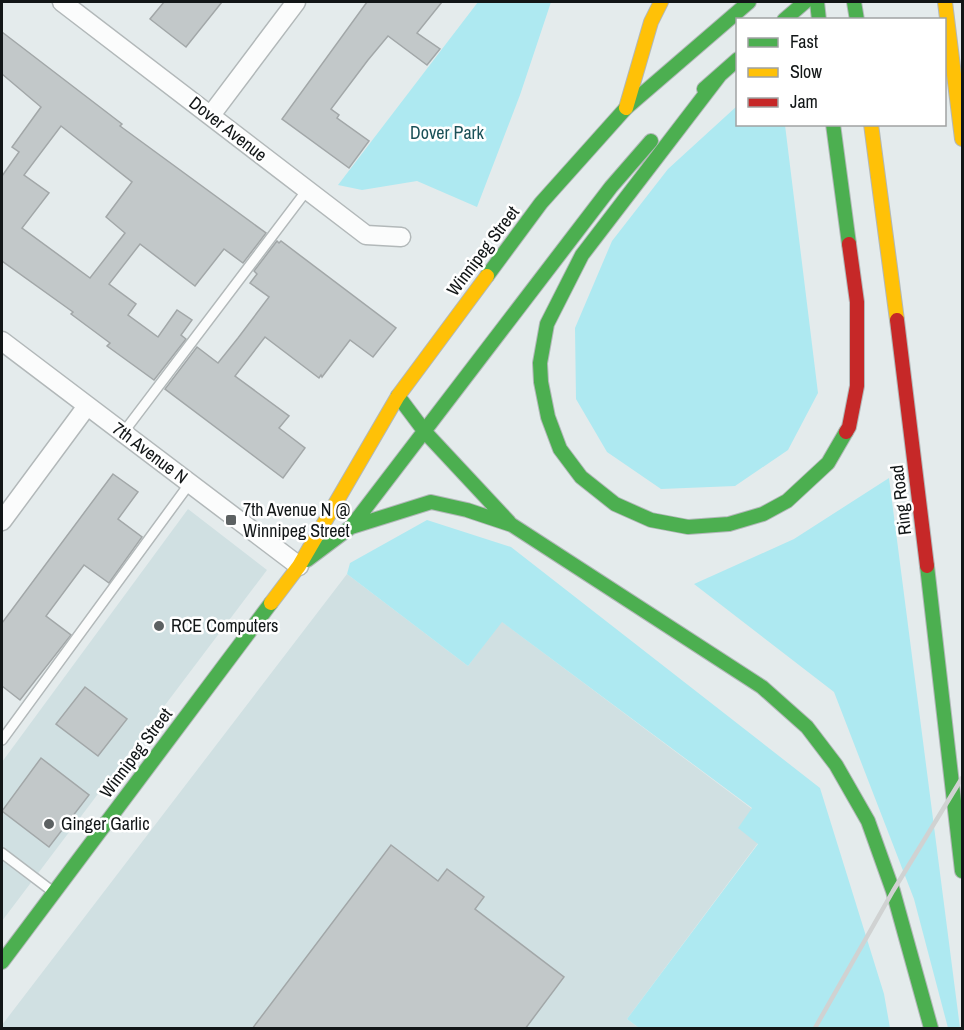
<svg xmlns="http://www.w3.org/2000/svg" width="964" height="1030" viewBox="0 0 964 1030" font-family="'Archivo Narrow',sans-serif">
	<style>
		.built { fill: #d0e0e2 }
		.green { fill: #aee9f1 }
		.building { fill: #c2c8c9; stroke: #a2a7a8; stroke-width: 1.5; fill-rule: evenodd }
		.lines { fill: none; stroke-linecap: round; stroke-linejoin: round }
		.lane-casing { stroke: #b2b8b9; stroke-width: 12 }
		.street-casing { stroke: #b2b8b9; stroke-width: 21 }
		.fast-casing { stroke: #b2b8b9; stroke-width: 16 }
		.slow-casing { stroke: #b2b8b9; stroke-width: 16 }
		.jam-casing { stroke: #b2b8b9; stroke-width: 16 }
		.lane { stroke: #fbfcfc; stroke-width: 9 }
		.street { stroke: #fbfcfc; stroke-width: 18 }
		.fast { stroke: #4caf50; stroke-width: 14 }
		.slow { stroke: #ffc107; stroke-width: 14 }
		.jam { stroke: #c62828; stroke-width: 14 }
		.rail { stroke: #d0d2d2; stroke-width: 4.5 }
		.poi-dot { fill: #5c6162; stroke: #fff; stroke-width: 2 }
		.labels { text-anchor: middle; stroke-width: 5; stroke-linejoin: round; paint-order: stroke }
		.street-label { font-size: 18px; fill: #121617; stroke: #fff }
		.park-label { font-size: 18px; fill: #1b5158; stroke: #fff }
		.poi-label { font-size: 18px; fill: #121617; stroke: #fff; text-anchor: start }
	</style>
	<rect width="100%" height="100%" fill="#e4ebec"/>
	<path class="built" d="M188,509L267,570L2,921V762Z
		M347,574L468,666L501,621L752,809L758,843L627,1019L639,1028H2V1025Z"/>
	<path class="green" d="M478,2H551L520,95L477,207L417,181L362,190L338,185Z
		M737,106L738,124L785,125L818,393L788,450L735,486L661,489L607,452L576,399L575,328L612,241L668,169Z
		M889,478L960,1028H948L914,899L834,692L694,584L794,539Z
		M427,520L511,547L820,788L884,994L890,1028H639L627,1019L758,844L738,828L752,808L502,622L468,666L347,574L350,563Z"/>
	<path class="building" d="M164,2H222L186,47L150,19Z
		M367,2H442L417,33L440,49L427,65L388,36L368,60L331,109L339,115L337,118L369,141L349,168L282,119Z
		M2,32L122,124L120,126L266,233L243,263L224,249L195,286L140,244L109,284L136,304L128,315L158,337L177,310L192,320L181,335L186,339L154,380L107,346L110,343L71,314L73,312L2,261V176L19,152L12,147L41,107L2,74ZM61,126L132,182L106,217L125,233L90,278L22,228L49,193L24,175Z
		M277,241L279,243L281,241L396,328L373,357L350,340L322,377L321,375L319,378L265,337L235,376L289,416L279,428L305,448L283,478L165,389L197,347L218,363L238,338L269,297L250,283L257,274L254,271Z
		M113,474L138,492L118,519L142,537L109,583L84,565L46,616L71,635L20,700L2,686V623Z
		M85,687L127,719L98,756L56,724Z
		M41,758L89,795L49,847L2,811Z
		M391,845L438,881L447,869L484,897L475,909L564,977L525,1029H252Z"/>
	<g class="lines">
		<g class="lane-casing">
			<path id="lane" d="M123,433L307,190
				M2,740L190,483
				M2,853L52,891"/>
		</g>
		<g class="street-casing">
			<path id="street" d="M62,2L366,235L401,237
				M211,115L296,2
				M2,341L299,566
				M2,521L87,406"/>
		</g>
		<g class="fast-casing">
			<path id="fast" d="M817,2L819,20
				M854,2L857,20
				M784,20L805,2
				M720,75L582,255L547,324L540,363L541,382L548,417L560,449L581,477L615,504L651,520L688,527L729,524L763,514L787,501L828,463L846,432
				M704,89L738,59
				M833,124L849,244
				M487,276L541,203L626,108L749,2
				M398,396L425,432L509,522
				M351,527L431,502L467,510L512,525L762,687L807,727L836,765L868,821L893,891L931,1028
				M307,560L351,527L611,187L651,141
				M927,566L962,871
				M2,962L271,603"/>
		</g>
		<g class="slow-casing">
			<path id="slow" d="M945,2L962,139
				M626,108L651,22L661,2
				M871,124L897,320
				M271,603L299,566L398,396L487,276"/>
		</g>
		<g class="jam-casing">
			<path id="jam" d="M897,320L927,566
				M846,432L849,427L857,386V302L849,244"/>
		</g>
		<use href="#lane" class="lane"/>
		<use href="#street" class="street"/>
		<use href="#fast" class="fast"/>
		<use href="#slow" class="slow"/>
		<use href="#jam" class="jam"/>
		<path class="rail" d="M815,1028L893,891L962,778"/>
	</g>
	<g class="poi-dot">
		<rect x="225" y="514" width="12" height="12" rx="3"/>
		<circle cx="159" cy="626" r="6"/>
		<circle cx="49" cy="824" r="6"/>
	</g>
	<g class="labels">
		<g class="street-label">
			<text transform="translate(228 129) rotate(38)" y="6">Dover Avenue</text>
			<text transform="translate(483 251) rotate(-53)" y="6">Winnipeg Street</text>
			<text transform="translate(150 453) rotate(37)" y="6">7th Avenue N</text>
			<text transform="translate(901 500) rotate(-97)" y="6">Ring Road</text>
			<text transform="translate(136 753) rotate(-53)" y="6">Winnipeg Street</text>
		</g>
		<g class="park-label">
			<text x="447" y="139">Dover Park</text>
		</g>
		<g class="poi-label">
			<text x="243" y="516">7th Avenue N @<tspan x="243" dy="21">Winnipeg Street</tspan></text>
			<text x="171" y="632">RCE Computers</text>
			<text x="61" y="830">Ginger Garlic</text>
		</g>
	</g>
	<rect width="964" height="1030" fill="none" stroke="#121617" stroke-width="6"/>
	<rect x="736" y="18" width="210" height="108" fill="#ffffff" stroke="#a0a2a2" stroke-width="1.5"/>
	<rect x="748" y="38" width="30" height="9" fill="#4caf50" stroke="#a0a2a2" stroke-width="1.5"/>
	<text x="790" y="48" font-size="18" fill="#121617">Fast</text>
	<rect x="748" y="68" width="30" height="9" fill="#ffc107" stroke="#a0a2a2" stroke-width="1.5"/>
	<text x="790" y="78" font-size="18" fill="#121617">Slow</text>
	<rect x="748" y="98" width="30" height="9" fill="#c62828" stroke="#a0a2a2" stroke-width="1.5"/>
	<text x="790" y="108" font-size="18" fill="#121617">Jam</text>
</svg>
